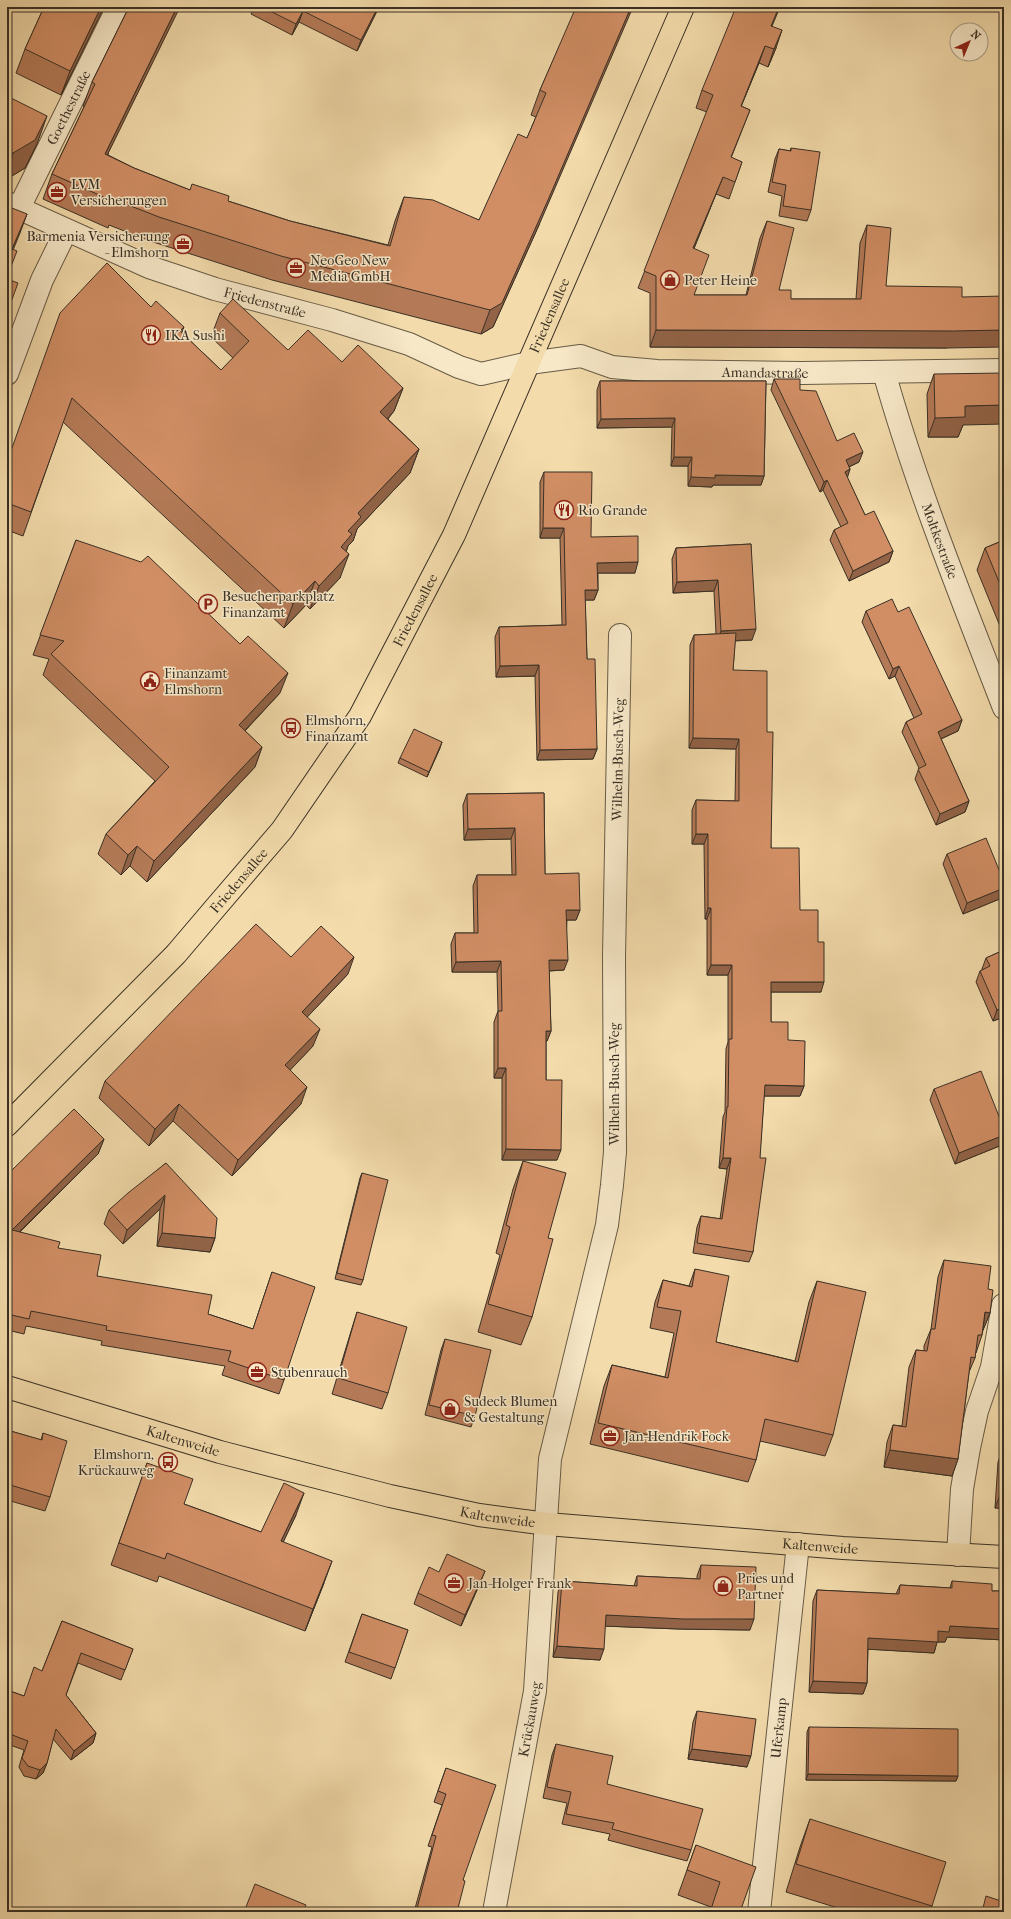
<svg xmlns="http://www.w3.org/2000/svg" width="1011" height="1919" viewBox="0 0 1011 1919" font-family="'IM FELL French Canon',serif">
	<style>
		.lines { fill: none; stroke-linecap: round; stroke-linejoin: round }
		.minor-casing { stroke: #685b46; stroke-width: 24 }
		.major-casing { stroke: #393025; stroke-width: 24 }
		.minor { stroke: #f7e8c8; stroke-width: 22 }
		.major { stroke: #f3dbab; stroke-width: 22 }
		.wall { fill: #b47a57; stroke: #393025 }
		.shaded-wall { fill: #926347; stroke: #393025 }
		.building { fill: #d18e65; stroke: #393025 }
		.labels { text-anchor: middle; stroke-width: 3; stroke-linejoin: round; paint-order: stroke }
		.street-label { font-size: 14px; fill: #393025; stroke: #f7e8c8 }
		.poi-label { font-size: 14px; fill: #393025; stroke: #f7e8c8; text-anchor: start }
	</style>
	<rect width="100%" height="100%" fill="#f3dbab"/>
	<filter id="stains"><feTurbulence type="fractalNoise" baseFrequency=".005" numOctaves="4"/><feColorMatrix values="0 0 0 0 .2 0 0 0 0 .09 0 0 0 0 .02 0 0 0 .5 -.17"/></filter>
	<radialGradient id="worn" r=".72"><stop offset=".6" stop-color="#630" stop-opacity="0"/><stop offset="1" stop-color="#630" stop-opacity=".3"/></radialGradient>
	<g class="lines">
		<g class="minor-casing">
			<g id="minor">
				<path id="s1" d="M7,203L149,267L215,289L332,320L409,344L459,367L481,374L529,363L581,356L612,367L657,371L802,373L1004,370"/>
				<path id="s2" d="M19,208L118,7"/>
				<path id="s3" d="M884,372C916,486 961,597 1004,708"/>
				<path d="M7,374L42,280L66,231"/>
				<path d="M958,1555L962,1489L969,1448L977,1411L992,1367L1003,1305"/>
				<path id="s4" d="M494,1912L535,1691L550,1459L607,1225L612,1185L615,1152L614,957L620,635"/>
				<path id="s5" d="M759,1912L798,1544"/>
			</g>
		</g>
		<g class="major-casing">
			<g id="major">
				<path id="s6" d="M7,1125L176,954L216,907L282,830L360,716L454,535L683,7"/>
				<path id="s7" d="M7,1387L220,1452L390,1496L479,1515L547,1524L843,1548L1004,1557"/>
			</g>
		</g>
		<use href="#minor" class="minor"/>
		<use href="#major" class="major"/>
	</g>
	<path class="wall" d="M44,7H104L61,95L16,73L25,49Z
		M129,7L108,155L134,168L190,190L228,201L290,221L388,245L395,221L404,197L479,220L527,138L536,117L531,115L540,90L559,47L539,225L493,327L481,334L272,280L150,241L109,225L108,228L43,199L52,174L84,107L83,106L92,82Z
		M254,7H379L357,51L299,22L292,35L251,14Z
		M772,26L776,48L768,67L759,63L741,106L750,110L731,158L742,162L729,199L716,194L694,248V295H746L760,238L767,221L779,290L791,299H856L860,243L867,225L886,286L947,348L650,347V293L638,288L707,112L696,108L702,90Z
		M7,96L37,144L25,168L7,179Z
		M791,148L811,210L807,221L779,216L782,196L768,192L775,159L779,149L790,151Z
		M151,307L182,333L221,370L233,358L211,337L220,313L288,350L342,362L403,388L394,411L388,419L419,449L410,473L357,529L353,541L348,546L346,552L340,578L310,609L306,605L284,628L63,422L23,536L7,530V461Z
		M934,374L963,425L958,437H928L927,394Z
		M774,379L800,390L837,441L859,462L849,467L850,469L847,477L865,515L893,551L889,562L849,581L830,540L834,530L841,527L823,490L820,492L771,390Z
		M600,381H766L764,476L761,485H713L712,487L688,486V466H671L672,427L597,428V390Z
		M544,472L591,537L635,573H598V590L594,600H585L587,659L597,749L593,759L537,760L535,676L496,677L495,637L499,627L562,625L560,538H540V482Z
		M76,540L280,693L245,731L262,747L255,767L147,882L130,866L121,875L98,854L106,834L155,781L43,675L49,659L33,655Z
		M1004,540V636L977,570L985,548Z
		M751,544L752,640L735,641L733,670L767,732L771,848L800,910L818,942L821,992H771V1022L788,1040L804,1086L800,1096H764L753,1252L749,1262L693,1253L697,1227L701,1216L720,1219L727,1169L719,1168L723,1117L725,1112L726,1049L728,1042V975H707V919H705L704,844H692V810L696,800L735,801L736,749L689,748L690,645L694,635L716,634L714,591L673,593L672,559L676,548Z
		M866,611L898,612L962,720L958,731L941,739L969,801L965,812L936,825L915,779L919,768L902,732L906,722L914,718L895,676L889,679L862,622Z
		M440,748L427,777L398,763L400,758Z
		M544,793L545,874L580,910L576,920H567L564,970L549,971L551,1031L547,1041H546V1080L557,1160H502V1078H494V1022L498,1011L497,972H452L451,944L455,933H474L473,886L477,875H512L511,839L464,840L463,805L467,794Z
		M947,854L1002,898L963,914L943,864Z
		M1004,950V1017L993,1021L976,982L980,971L983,969H982L986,958Z
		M291,957L348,974L307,1017L313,1046L290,1070L301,1104L232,1176L173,1121L149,1146L99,1098L105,1081Z
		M934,1089L1002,1145L955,1164L930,1100Z
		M104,1139L98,1154L20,1232L58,1248L97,1276L208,1314L253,1329L272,1272L284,1380L279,1394L222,1375L225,1366L101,1345L102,1341L26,1326L24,1334L7,1330V1175Z
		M523,1161L548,1238L532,1317L521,1345L478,1332L500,1255L496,1253L513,1189Z
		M166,1163L215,1238L210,1252L157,1246L160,1209L123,1244L104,1224L109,1210Z
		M362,1173L363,1280L361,1285L335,1279L360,1178Z
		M944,1260L988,1289L990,1313L983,1330L982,1335L976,1353L975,1352V1358L969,1372L958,1459L952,1476L884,1467L887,1442L893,1425L902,1426L909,1367L916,1350L924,1351V1346L931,1329L938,1277Z
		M695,1269L716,1342L795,1361L809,1302L817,1281L833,1435L825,1456L760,1441L756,1460L748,1482L590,1444L604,1386L612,1365L665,1377L674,1333L650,1328L655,1302L663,1280L689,1286Z
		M357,1312L388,1393L382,1409L332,1394L352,1328Z
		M445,1339L475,1416L471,1427L425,1415L441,1350Z
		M7,1430L41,1440L43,1433L50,1497L45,1511L7,1500Z
		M1004,1446V1508H995L998,1462Z
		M147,1463L184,1504L261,1532L296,1515L283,1542L324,1583L305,1631L159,1576L157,1582L111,1565Z
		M701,1565L750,1630L679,1629L605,1626L600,1660L553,1657L558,1592L562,1581L634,1586L637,1576L697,1579V1576Z
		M439,1572L481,1581L461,1626L414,1604L418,1593Z
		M952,1581L992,1591H1004V1640L947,1637L945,1642H937L934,1653L868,1649L867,1683L863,1694L809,1692L813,1601L817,1590L896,1594L900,1585L950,1588Z
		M362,1614L408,1630L391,1679L345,1662Z
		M62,1621L133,1649L121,1680L78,1663L66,1695L96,1733L93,1743L71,1760L53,1739L47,1763L43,1773L36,1779L24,1776L19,1767L24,1750L7,1744V1690L24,1696L42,1671Z
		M697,1711L747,1767L688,1759L693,1722Z
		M809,1727L958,1776L956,1781L806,1780L807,1732Z
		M556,1744L691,1850L687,1861L608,1840L610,1834L562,1824L567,1803L543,1798L552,1755Z
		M446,1768L463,1880L457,1912H414L432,1847L428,1846L442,1805L434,1802Z
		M810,1819L932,1906L930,1912H851L786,1892L800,1847Z
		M696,1845L740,1912H709L711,1907L678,1895Z"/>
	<path class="shaded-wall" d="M101,7H104L61,95L70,71Z
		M177,7H180L96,178L105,154Z
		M378,7H379L357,51L361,40Z
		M631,7H633L539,225L493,327L481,334L490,310Z
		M779,7H780L765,43L771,26Z
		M303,11L299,22L292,35L296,24Z
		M782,30L776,48L768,67L774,49Z
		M765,46L759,63L734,124L741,106Z
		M47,116L37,144L25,168L7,179V171L13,153Z
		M723,177L716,194L687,266L693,248Z
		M27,214L20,233L7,265L12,249Z
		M184,327L175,351L180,331Z
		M656,330H1004V347L947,348L650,347Z
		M403,388L394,411L372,436L380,412Z
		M1004,405V424L963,425L958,437H928L935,418L965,406Z
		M675,418L672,427L597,428L601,419Z
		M419,449L410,473L357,529L353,541L348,546L344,558L341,547L348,531L358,513Z
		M863,452L859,462L842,470L846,460Z
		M674,457H692L688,466H671Z
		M850,469L847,479L845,472Z
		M715,475L764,476L761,485H713L712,487L688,486L691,477Z
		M827,480L823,490L820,492L824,482Z
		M543,528H564L560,538H540Z
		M893,551L889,562L849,581L853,571Z
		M349,554L340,578L310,609L319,586Z
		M638,562L635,573H594L597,563Z
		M718,580L714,591L673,593L677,582Z
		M315,581L306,605L284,628L293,604Z
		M585,590H598L594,600H581Z
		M756,629L752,640L717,641L721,631Z
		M539,665L535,676L496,677L500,666Z
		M899,666L895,676L889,679L893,669Z
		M288,673L280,693L231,745L239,725Z
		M962,720L958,731L934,742L938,732Z
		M693,738L739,739L736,749L689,748Z
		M442,742L440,748L427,777L429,772Z
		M262,747L255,767L147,882L154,861Z
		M597,749L593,759L537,760L540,750Z
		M969,801L965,812L936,825L940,814Z
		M515,828L511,839L464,840L468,829Z
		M696,834H708L704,844H692Z
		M137,846L130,866L121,875L128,855Z
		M1004,888V894L1002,898L963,914L967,903Z
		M708,908H711L707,919H705Z
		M566,910H580L576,920H563Z
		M354,957L348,974L296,1029L302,1012Z
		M549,960H568L564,970L545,971Z
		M501,961L497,972H452L456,962Z
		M711,965H732L728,975H707Z
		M771,982H824L821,992H767Z
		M1004,1007V1017L993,1021L997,1010Z
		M320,1029L313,1046L279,1082L285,1065Z
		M546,1031H551L547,1041H542Z
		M498,1068H506L502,1078H494Z
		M765,1085L804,1086L800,1096H761Z
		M307,1087L301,1104L232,1176L238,1160Z
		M179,1104L173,1121L149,1146L155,1129Z
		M1004,1135V1140L1002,1145L955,1164L959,1153Z
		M104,1139L98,1154L7,1244L12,1230Z
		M506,1149L561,1150L557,1160H502Z
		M723,1158H731L727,1169L719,1168Z
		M165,1195L160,1209L123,1244L127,1230Z
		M162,1233L215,1238L210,1252L157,1246Z
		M985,1312L990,1313L983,1330Z
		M890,1450L958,1459L952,1476L884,1467Z
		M1001,1492H1004V1508H995Z
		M304,1493L296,1515L273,1564L281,1541Z
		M332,1561L324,1583L305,1631L313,1609Z
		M485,1571L481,1581L461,1626L465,1615Z
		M606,1615L754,1619L750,1630L679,1629L602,1626Z
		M950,1626L1004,1629V1640L947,1637L945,1642H937L934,1653L864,1649L868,1638L938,1631Z
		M557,1646L604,1649L600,1660L553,1657Z
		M813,1681L867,1683L863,1694L809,1692Z
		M96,1733L93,1743L71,1760L74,1751Z
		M692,1749L751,1756L747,1767L688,1759Z
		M47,1763L43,1773L36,1779L40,1770Z
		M808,1774L958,1776L956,1781L806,1780Z"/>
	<path class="building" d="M44,7H101L70,71L25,49Z
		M129,7H177L105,154L134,168L190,190L192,184L229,196L228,201L290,221L390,246L404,197L433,200L479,220L518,134L527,138L546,93L540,90L576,7H631L548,200L502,303L490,310L281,256L159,217L118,201L117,203L52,174L95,84L92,82Z
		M262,7H305L296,24Z
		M305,7H378L361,40L303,11Z
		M736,7H779L771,26L782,30L774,49L765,46L741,106L750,110L731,157L742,162L735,182L723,177L693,248L709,255L694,295H747L767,221L794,228L779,290H791V299H861L867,225L891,228L886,286L962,287V297L1004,296V330L954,331L656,330V276L644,271L713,95L702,90Z
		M7,96L47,116L35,140L13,153L7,150Z
		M791,148L820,152L811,210L783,206L786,185L772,182L779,149L791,151Z
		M7,206L27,214L12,249L17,251L7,277Z
		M107,263L151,307L156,301L184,327L180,331L221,370L249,341L220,313L233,299L288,350L308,330L342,362L358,345L403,388L380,412L419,449L358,513L361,517L348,531L352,534L341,547L349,554L319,586L315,581L293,604L72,398L31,512L7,503V462L60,313Z
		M7,279L18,283L7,313Z
		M1004,373V405L965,406V417L935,418L934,374Z
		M774,379H800V390L816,391L837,441L854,433L863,452L846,460L850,469L845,472L865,515L874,511L893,551L853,571L834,530L848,523L827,480L824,482Z
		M600,381H766L764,476L715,475V478L691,477L692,457H674L675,418L601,419Z
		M544,472H592L591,537L638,536V562L597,563L598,590H585L587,659H595L597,749L540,750L539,665L500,666L499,627L566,625L564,528H543Z
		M76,540L141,562L148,556L240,644L248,636L288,673L239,725L262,747L154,861L137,846L128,855L106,834L169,767L51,654L64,641L40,635Z
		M1004,540V594L985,548Z
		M751,544L756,629L721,631L718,580L677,582L676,548Z
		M892,599L898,612L909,607L962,720L938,732L969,801L940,814L918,769L926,765L906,722L922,714L899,666L893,669L866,611Z
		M736,633L733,670L767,671V732H773L771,848H799L800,910H818V942H824V982H771V1022H788V1040L805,1041L804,1086L765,1085L760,1158H766L753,1252L697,1243L701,1216L722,1219L731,1158H723L727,1107H728L729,1039H732V965H711V908H708V834H696V800L739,801V739L693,738L694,635Z
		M414,729L442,742L429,772L400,758Z
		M544,793L545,874L579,873L580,910H566L568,960H549L551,1031H546V1080H562L561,1150L506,1149V1068H498V1011H502L501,961L456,962L455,933H478L477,875H516L515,828L468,829L467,794Z
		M986,838L1004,882V888L967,903L947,854Z
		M256,924L291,957L321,926L354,957L302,1012L320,1029L285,1065L307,1087L238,1160L179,1104L155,1129L105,1081Z
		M1004,950V1007L997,1010L980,971L990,966L986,958Z
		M981,1071L1004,1129V1135L959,1153L934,1089Z
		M74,1109L104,1139L12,1230L60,1242L58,1248L101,1255L97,1276L212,1295L208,1314L253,1329L272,1272L315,1287L284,1380L228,1361L231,1351L106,1330L107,1326L31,1311L29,1319L7,1314V1175Z
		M523,1161L566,1173L548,1238L553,1239L532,1317L488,1304L510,1227L506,1225Z
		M166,1163L217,1218L215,1238L162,1233L165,1195L127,1230L109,1210L128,1193Z
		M362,1173L388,1180L363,1280L337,1273Z
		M944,1260L991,1266L988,1289L993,1290L990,1313L985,1312L982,1335H978L975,1358L971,1357L958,1459L890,1450L893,1425L906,1427L916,1350L927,1351L931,1329H935Z
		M695,1269L729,1276L716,1342L798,1362L817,1281L866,1292L833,1435L765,1419L756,1460L598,1423L612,1365L668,1378L681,1311L657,1307L663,1280L692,1287Z
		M357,1312L407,1327L388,1393L338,1378Z
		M445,1339L491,1350L475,1416L429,1405Z
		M7,1430L42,1440L43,1433L67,1441L50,1497L7,1484V1472L8,1468H7Z
		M1004,1447V1492H1001Z
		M147,1463L193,1479L184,1504L261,1532L284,1483L304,1493L281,1541L332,1561L313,1609L167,1553L165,1559L119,1543Z
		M447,1554L485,1571L465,1615L418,1593L429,1567L439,1572Z
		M701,1565L756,1567L754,1619H683L606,1615L604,1649L557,1646L562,1581L637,1586V1576L700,1579Z
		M952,1581L992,1584V1591H1004V1629L950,1626L949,1632L938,1631V1642L868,1638L867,1683L813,1681L817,1590L899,1594L900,1585L952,1588Z
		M362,1614L408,1630L395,1668L349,1652Z
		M62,1621L133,1649L125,1670L81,1653L66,1695L96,1733L74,1751L56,1729L47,1763L40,1770L28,1766L22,1758L28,1741L7,1733V1690L24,1696L34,1667L42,1671Z
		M697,1711L756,1719L751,1756L692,1749Z
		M809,1727L958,1729V1776L808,1774Z
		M556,1744L613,1756L607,1784L703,1809L691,1850L612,1829L614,1823L566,1814L571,1792L547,1787Z
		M446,1768L496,1785L463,1880L465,1881L457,1912H416L436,1836L432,1835L446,1794L438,1791Z
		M810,1819L946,1862L932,1906L796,1864Z
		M696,1845L756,1867L740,1912H710L720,1882L687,1870Z
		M255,1884L306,1905L303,1912H244Z
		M986,1896L1004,1902V1912H982Z"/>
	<defs>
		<g id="office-ring" transform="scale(1)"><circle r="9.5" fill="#f7e8c8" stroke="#8f2418" stroke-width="1.5"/><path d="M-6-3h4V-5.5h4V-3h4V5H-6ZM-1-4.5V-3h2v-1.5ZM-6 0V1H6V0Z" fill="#8f2418"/></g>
		<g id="shop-ring" transform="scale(1)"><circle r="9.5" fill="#f7e8c8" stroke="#8f2418" stroke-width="1.5"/><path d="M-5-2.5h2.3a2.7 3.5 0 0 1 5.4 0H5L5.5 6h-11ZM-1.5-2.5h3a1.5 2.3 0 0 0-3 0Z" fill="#8f2418"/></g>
		<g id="restaurant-ring" transform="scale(1)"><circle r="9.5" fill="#f7e8c8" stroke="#8f2418" stroke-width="1.5"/><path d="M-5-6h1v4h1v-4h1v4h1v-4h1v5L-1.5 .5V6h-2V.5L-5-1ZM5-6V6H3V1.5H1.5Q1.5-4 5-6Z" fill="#8f2418"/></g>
		<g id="parking-ring" transform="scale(1)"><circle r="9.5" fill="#f7e8c8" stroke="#8f2418" stroke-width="1.5"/><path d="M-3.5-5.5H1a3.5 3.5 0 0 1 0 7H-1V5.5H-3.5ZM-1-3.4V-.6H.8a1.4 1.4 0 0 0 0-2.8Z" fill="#8f2418"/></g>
		<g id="civic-ring" transform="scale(1)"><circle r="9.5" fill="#f7e8c8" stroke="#8f2418" stroke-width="1.5"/><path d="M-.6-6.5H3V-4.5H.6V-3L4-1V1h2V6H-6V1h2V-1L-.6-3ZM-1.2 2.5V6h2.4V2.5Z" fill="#8f2418"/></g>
		<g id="bus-ring" transform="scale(1)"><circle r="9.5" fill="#f7e8c8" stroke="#8f2418" stroke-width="1.5"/><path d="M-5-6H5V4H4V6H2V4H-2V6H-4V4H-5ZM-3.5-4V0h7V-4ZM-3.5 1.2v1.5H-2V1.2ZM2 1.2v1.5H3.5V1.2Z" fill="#8f2418"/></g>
	</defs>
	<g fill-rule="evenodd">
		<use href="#office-ring" x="57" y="192"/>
		<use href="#office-ring" x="183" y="244"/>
		<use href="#office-ring" x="296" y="268"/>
		<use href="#shop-ring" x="670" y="280"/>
		<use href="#restaurant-ring" x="151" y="335"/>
		<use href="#restaurant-ring" x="564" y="510"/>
		<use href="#parking-ring" x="208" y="604"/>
		<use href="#civic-ring" x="150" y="681"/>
		<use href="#bus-ring" x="291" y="728"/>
		<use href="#office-ring" x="257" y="1372"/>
		<use href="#shop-ring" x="450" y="1409"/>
		<use href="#office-ring" x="610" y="1436"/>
		<use href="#bus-ring" x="168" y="1462"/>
		<use href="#office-ring" x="454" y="1583"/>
		<use href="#shop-ring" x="723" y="1586"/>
	</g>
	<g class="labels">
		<g class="street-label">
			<text dy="5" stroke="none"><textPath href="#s2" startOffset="112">Goethestraße</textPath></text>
			<text dy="5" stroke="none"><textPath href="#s1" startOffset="277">Friedenstraße</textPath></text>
			<text dy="5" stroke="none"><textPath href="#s6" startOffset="985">Friedensallee</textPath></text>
			<text dy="5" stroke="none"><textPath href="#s1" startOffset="793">Amandastraße</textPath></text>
			<text dy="5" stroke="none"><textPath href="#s3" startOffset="178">Moltkestraße</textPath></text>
			<text dy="5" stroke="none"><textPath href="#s6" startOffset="661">Friedensallee</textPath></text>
			<text dy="5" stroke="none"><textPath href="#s4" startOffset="1164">Wilhelm-Busch-Weg</textPath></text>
			<text dy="5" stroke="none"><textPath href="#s6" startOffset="337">Friedensallee</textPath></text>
			<text transform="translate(614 1084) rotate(-90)" y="5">Wilhelm-Busch-Weg</text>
			<text dy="5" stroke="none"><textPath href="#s7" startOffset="184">Kaltenweide</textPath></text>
			<text dy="5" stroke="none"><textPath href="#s7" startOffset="508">Kaltenweide</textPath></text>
			<text dy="5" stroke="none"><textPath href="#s7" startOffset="832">Kaltenweide</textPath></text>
			<text dy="5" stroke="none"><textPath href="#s4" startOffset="196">Krückauweg</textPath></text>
			<text dy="5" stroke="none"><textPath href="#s5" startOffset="185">Uferkamp</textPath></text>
		</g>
		<g class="poi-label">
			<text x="71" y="189">LVM<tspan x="71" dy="16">Versicherungen</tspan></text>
			<text x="169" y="241" text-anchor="end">Barmenia Versicherung<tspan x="169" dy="16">- Elmshorn</tspan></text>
			<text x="310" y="265">NeoGeo New<tspan x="310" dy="16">Media GmbH</tspan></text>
			<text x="684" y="285">Peter Heine</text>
			<text x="165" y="340">IKA Sushi</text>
			<text x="578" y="515">Rio Grande</text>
			<text x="222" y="601">Besucherparkplatz<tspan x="222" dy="16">Finanzamt</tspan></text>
			<text x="164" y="678">Finanzamt<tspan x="164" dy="16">Elmshorn</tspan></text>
			<text x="305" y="725">Elmshorn,<tspan x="305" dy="16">Finanzamt</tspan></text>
			<text x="271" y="1377">Stubenrauch</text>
			<text x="464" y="1406">Sudeck Blumen<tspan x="464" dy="16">&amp; Gestaltung</tspan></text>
			<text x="624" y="1441">Jan-Hendrik Fock</text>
			<text x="154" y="1459" text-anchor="end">Elmshorn,<tspan x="154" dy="16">Krückauweg</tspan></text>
			<text x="737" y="1583">Pries und<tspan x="737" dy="16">Partner</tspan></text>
			<text x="468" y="1588">Jan-Holger Frank</text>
		</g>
	</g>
	<rect width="1011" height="1919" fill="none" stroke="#f3dbab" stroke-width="24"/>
	<rect x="8" y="8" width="995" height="1903" fill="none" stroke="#393025" stroke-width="2"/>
	<rect x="12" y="12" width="987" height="1895" fill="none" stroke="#393025"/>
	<g transform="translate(969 42) rotate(44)"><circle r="19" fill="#f7e8c8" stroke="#ab9e87"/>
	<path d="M0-3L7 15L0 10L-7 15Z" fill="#8f2418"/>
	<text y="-6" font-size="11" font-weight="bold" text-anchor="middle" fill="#393025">N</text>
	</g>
	<rect width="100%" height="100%" filter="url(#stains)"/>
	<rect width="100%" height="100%" fill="url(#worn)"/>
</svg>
